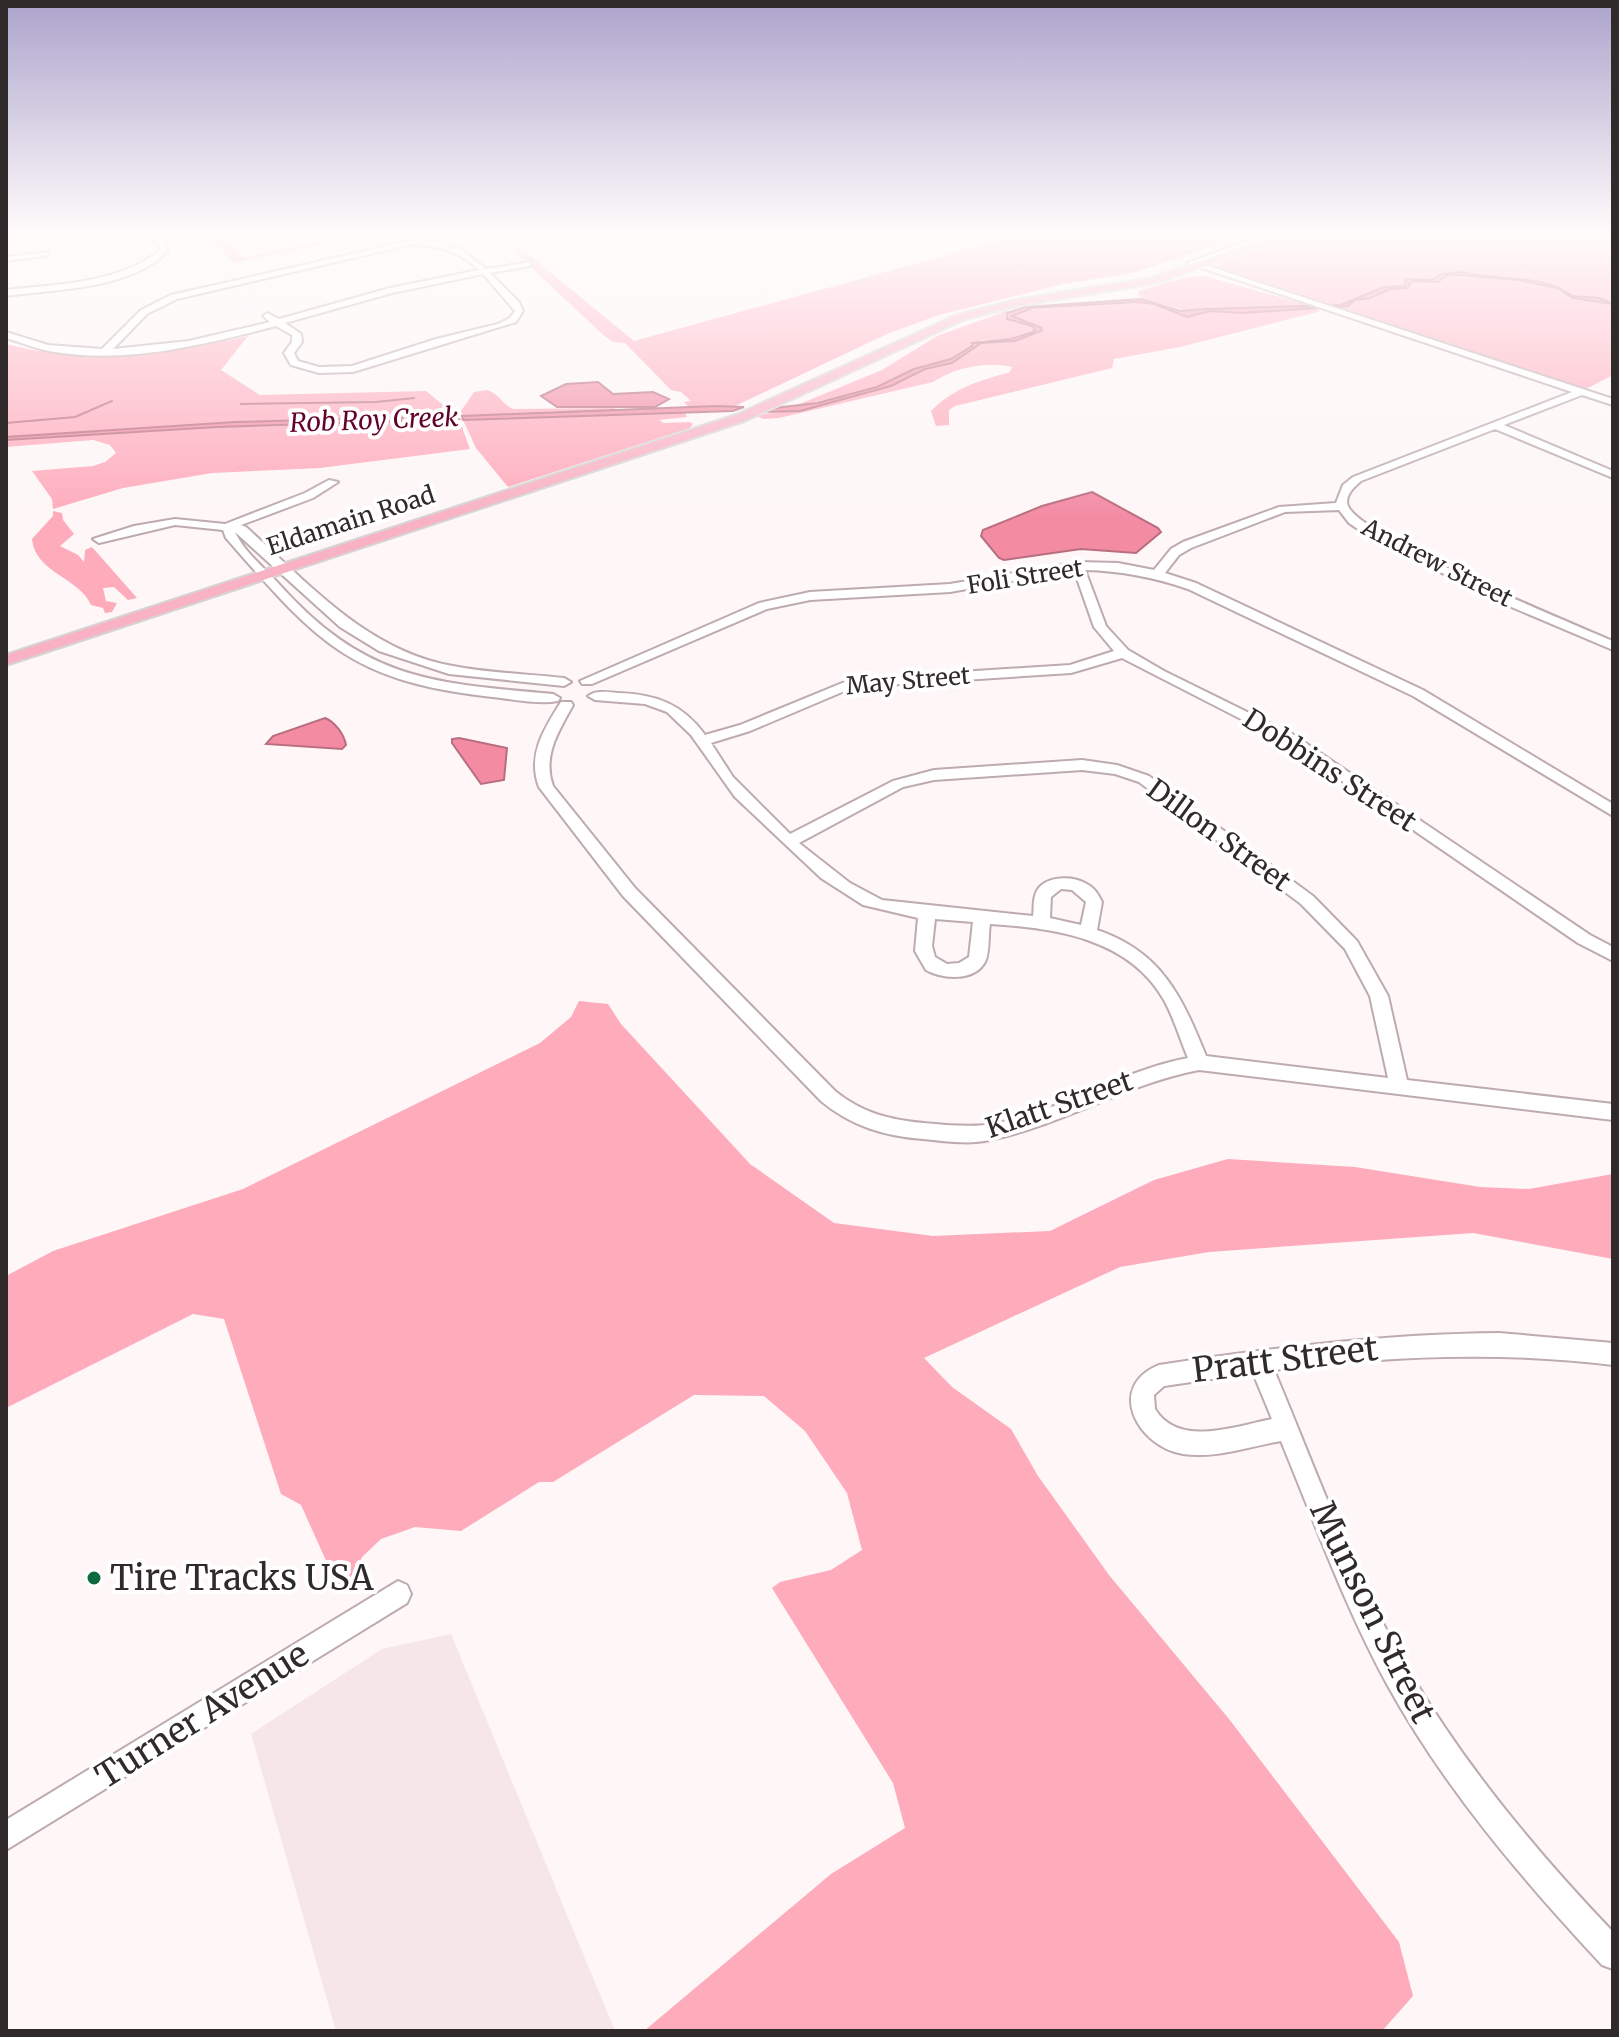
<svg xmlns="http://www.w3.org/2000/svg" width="1619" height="2037" viewBox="0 0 1619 2037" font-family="Merriweather,serif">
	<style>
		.built { fill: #f7e6e9 }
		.green { fill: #feabbc }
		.water { fill: #f38ba3; stroke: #b96e7f; stroke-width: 2 }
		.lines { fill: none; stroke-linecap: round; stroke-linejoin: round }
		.stream { stroke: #b96e7f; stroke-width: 2 }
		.minor-casing { stroke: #beabae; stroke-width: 4 }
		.major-casing { stroke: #d6d4d5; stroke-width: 4 }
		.minor { fill: #fff; fill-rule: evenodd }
		.major { fill: #f8b2c3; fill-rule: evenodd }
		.poi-dot { fill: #0d6a3e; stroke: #fff; stroke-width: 3 }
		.labels { text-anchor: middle; stroke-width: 8; stroke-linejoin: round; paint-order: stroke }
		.far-street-label { font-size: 24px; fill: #312a2b; stroke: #fff }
		.far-water-label { font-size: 26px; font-style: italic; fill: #630229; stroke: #fff }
		.street-label { font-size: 28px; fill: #312a2b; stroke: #fff }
		.near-street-label { font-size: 34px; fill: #312a2b; stroke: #fff }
		.near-poi-label { font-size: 34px; fill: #312a2b; stroke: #fff; text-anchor: start }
	</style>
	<rect width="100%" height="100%" fill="#fef6f7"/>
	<path class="built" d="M451,1634L615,2031H336L251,1734L382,1649Z"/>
	<path class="green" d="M206,234H221L245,258L354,234H369L233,263Z
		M1024,234H1249L1133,273L1063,284L939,315L887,334L735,406L691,409L684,402L691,401L681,392L671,390L625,343L613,342L601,333L515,252L523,250L634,341Z
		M1296,234H1613V375L1584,390L1216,267C1226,254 1260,245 1277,245L1275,242Z
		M1204,276L1308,305L1192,312L1141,299L1138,291L1187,277Z
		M1137,302L1154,304L1187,317L1210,311L1242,313L1313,308L1321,311L1180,347L1114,359L1112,368L955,406L949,410V425L936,426L931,411C955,387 979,381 1010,372L1012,367C985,361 955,368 933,382L779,418L763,419L756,415L808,409L891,386L925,369L952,363L981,343L1015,341L1041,332L1042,328L1012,316L1025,310Z
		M1006,311H1013L1007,313L1012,321L1032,326L1035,330L1011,339L981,340L951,359L914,369L877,387L790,408L882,370L937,336Z
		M248,336L221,370L260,395L426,391L442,404L450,405L456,416L235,422L6,437V344C87,365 168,354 248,336Z
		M487,390C500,394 502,405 514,409L615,408V411L462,416L461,411L474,392Z
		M684,411L687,417L659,420L664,423L690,422L693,424L690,428L508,487L476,448L463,420Z
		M459,419L470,449L320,468L212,473L123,488L53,509L52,499L32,471L93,466L105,462L116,453L110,445L93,440L6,447V440L217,427Z
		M53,511L62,513L63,520L74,534L60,546L78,555L84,562L85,550L92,547L137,598L128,600L114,587L103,588L106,601L117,603L112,612L105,613L103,608L91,605C79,577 35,573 32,539L53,516Z
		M579,1001L608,1004L621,1024L750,1164L834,1223L933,1236L1050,1231L1154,1180L1228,1159L1355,1167L1480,1187L1529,1189L1613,1174V1259L1473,1233L1209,1252L1120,1267L924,1358L952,1387L1011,1429L1038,1476L1109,1575L1229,1719L1399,1942L1413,1996L1382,2031H644L831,1874L905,1828L893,1783L772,1588L780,1582L831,1570L862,1550L847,1493L805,1431L764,1396L694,1395L553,1482H539L461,1531L415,1527L381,1539L362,1557L353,1577L337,1585L301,1505L281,1494L224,1319L193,1314L6,1408V1276L53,1251L243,1189L540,1043L571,1017Z"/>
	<path class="water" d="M1462,272C1498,282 1540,272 1572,296L1599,298L1613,304L1573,298L1557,288L1517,280L1458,275H1448L1438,282L1412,281L1407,288L1390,289L1370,298L1355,300L1348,306L1242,313L1210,311L1187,317L1154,304L1137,302L1032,308L1012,316L1042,328L1041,331L1015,341L981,343L952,363L925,369L891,386L800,411L763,412L774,408L817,403L877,387L914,369L951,359L972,346V343L1011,339L1033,332L1035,330L1032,326L1007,319V313L1025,307L1141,299L1180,311L1205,309L1341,305L1384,287L1405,286L1406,279L1432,280L1442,274Z
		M598,382L613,394L653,392L669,399L655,407H557L541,396L566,384Z
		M716,406L744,407L733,411L463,420L462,416Z
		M456,416L459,419L217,427L6,440V437L235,422Z
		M1092,492L1158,528L1161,532L1136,553L1081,549L1004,560L999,558L981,536L983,530L1042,506Z
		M325,718C335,722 344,734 346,745L342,749L266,744L273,736Z
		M459,738L507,748L504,780L481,784L452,743V739Z"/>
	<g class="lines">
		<path class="stream" d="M241,404L376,402L414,398
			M6,423L75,417L112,401"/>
		<g class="minor-casing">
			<path id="minor" d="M150,234H158L167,245V252C128,290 57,289 6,296V290C56,284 117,284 159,251V245Z
				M1255,238L1262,240L1199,263L1613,399V405L1582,395L1504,425L1613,471V478L1495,429L1361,481C1354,487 1344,496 1348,506C1361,537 1571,623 1613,641V650L1502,603L1370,537L1349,523L1339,510L1285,512L1191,548L1179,555L1165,573L1196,583L1423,690L1613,804V816L1413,696L1188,589C1153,577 1122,571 1085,570L1106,626L1128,650L1164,671L1292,734L1590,935L1613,947V961L1578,943L1282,740L1122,658L1071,673L854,687L750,731L711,743L733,777L790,834L893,781L934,770L1082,760L1117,765L1149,776L1313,896L1357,941L1388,996L1407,1080L1613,1104V1120L1199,1070C1126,1084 1062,1125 990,1140C968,1145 945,1141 923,1139C884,1136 851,1126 821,1101L623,896L539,787C527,755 544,729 561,702H571L573,705C559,731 542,755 553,786L635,888L835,1091C862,1113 890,1120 924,1123C945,1125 965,1127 985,1125C1056,1115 1118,1071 1188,1058C1180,1039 1174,1018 1164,1000C1129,938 1054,928 990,924C988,935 990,952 985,962C974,982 942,979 926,970L915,951L918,918L863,905L821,878L735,797L691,735L667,712L645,704L595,700L588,696C596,690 608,692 618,693C655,694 683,704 705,735L740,725L852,679L1070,665L1114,651L1094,627L1074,570L950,592L810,600L767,609L592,684H582L580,681L759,603L810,592L950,584L1078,562L1118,563L1154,570L1171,549L1183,542L1279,507L1336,503L1343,485L1353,477L1572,392L1187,263ZM1082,770L1115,774L1139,782L1301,904L1345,949L1370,996L1388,1078L1206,1056C1182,997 1162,952 1097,930L1102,902C1098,894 1094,887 1085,883C1070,875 1040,876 1035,896C1033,902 1034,910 1033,916L882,900L850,883L799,843L903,787L934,780ZM1061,889L1072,890L1086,902L1081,925L1050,918L1051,897ZM935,919L973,922L969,957L959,963L947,964L935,957L932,946Z
				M429,240L461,249L486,269L530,262V266L490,273L519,302L523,311L516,322L353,372L319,373L291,365L284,353L292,342V335L276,326C203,345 124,365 48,351C34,348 20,342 6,338V332L48,345L102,349L141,310L171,295L409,241ZM409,245C438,245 457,250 479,270L390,288L279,319L267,313L263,316L270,322L189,341L113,349L147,314L177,299ZM483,274L515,311L510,318L498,324L436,339L352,366L319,367L298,361L294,353L302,342L301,334L285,323L392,293Z
				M49,252L46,256L6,261V257Z
				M329,480L338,482L313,498L241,525L246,527C308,583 367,651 453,666C489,673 527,674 564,678L571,682L564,686L449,674L379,651L340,627L235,532C243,550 264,568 278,583C365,680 430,683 553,694L560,698L558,701C536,705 507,698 484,696C346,680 313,637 226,538L223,530L175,525L99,543L93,539L134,526L175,519L225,524L305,493Z
				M1499,1333L1613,1343V1365C1499,1351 1388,1356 1274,1370C1315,1467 1355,1579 1408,1669C1465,1766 1536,1851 1613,1932V1969L1602,1965C1522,1879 1445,1789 1388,1686C1345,1608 1315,1523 1281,1441C1250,1446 1215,1459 1183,1454C1138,1447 1105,1387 1159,1365C1272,1348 1384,1334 1499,1333ZM1253,1373L1272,1419C1236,1426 1179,1448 1155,1409L1154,1395L1164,1386Z
				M398,1581L407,1585L411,1594L407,1603L6,1850V1820Z"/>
		</g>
		<g class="major-casing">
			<path id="major" d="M1280,234H1295L1157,283L1016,306L965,319L744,421L6,665V655L736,415L957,315L1016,300L1151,278Z"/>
		</g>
		<use href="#minor" class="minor"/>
		<use href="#major" class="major"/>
	</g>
	<linearGradient id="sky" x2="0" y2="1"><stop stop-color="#aca4cc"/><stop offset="0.45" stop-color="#fffbfb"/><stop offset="1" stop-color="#fffbfb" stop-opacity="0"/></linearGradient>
	<rect width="1619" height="519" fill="url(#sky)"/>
	<circle class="poi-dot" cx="94" cy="1578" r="8"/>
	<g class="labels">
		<g class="far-street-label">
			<text transform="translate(351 521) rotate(-18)" y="8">Eldamain Road</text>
			<text transform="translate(1437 563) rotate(27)" y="8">Andrew Street</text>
			<text transform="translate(1025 577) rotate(-9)" y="8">Foli Street</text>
			<text transform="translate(908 681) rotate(-5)" y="8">May Street</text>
		</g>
		<g class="far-water-label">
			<text transform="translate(374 420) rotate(-2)" y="9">Rob Roy Creek</text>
		</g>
		<g class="street-label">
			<text transform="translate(1330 770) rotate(33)" y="10">Dobbins Street</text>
			<text transform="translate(1219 835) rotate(36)" y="10">Dillon Street</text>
			<text transform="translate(1059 1104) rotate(-19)" y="10">Klatt Street</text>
		</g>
		<g class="near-street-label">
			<text transform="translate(1285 1359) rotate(-7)" y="12">Pratt Street</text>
			<text transform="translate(1373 1612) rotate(64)" y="12">Munson Street</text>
			<text transform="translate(202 1715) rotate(-32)" y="12">Turner Avenue</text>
		</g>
		<g class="near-poi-label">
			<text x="110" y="1590">Tire Tracks USA</text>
		</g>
	</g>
	<rect width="1619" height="2037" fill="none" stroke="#312a2b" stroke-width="16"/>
</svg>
